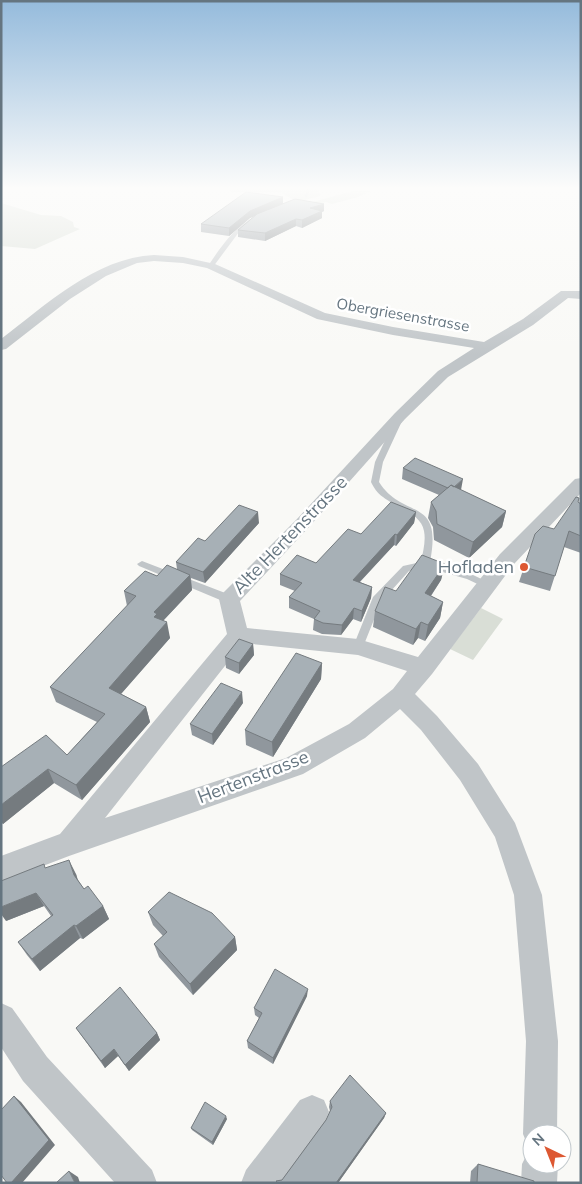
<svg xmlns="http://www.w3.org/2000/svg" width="582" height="1184" viewBox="0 0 582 1184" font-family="Mulish,sans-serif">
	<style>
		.green { fill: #d9ded6 }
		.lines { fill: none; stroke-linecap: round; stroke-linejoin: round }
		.stream { stroke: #bac5c9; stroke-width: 2.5 }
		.lane { fill: #c0c5c8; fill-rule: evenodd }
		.street { fill: #c0c5c8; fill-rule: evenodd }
		.wall { fill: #90979d }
		.shaded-wall { fill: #757b7f }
		.building { fill: #a7b0b6; stroke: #757b7f }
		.poi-dot { fill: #dd5832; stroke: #fff; stroke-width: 2 }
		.labels { text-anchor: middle; stroke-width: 5; stroke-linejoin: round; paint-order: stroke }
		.far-street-label { font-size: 15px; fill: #657580; stroke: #fff }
		.street-label { font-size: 18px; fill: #657580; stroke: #fff }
		.poi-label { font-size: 18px; fill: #657580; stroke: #fff; text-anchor: end }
	</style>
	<rect width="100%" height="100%" fill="#f9f9f6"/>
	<path class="green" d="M229,189H319L320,196L297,202L280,192H231Z
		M353,191H371L358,197L332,204L326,202L286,211L283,210Z
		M1,203L41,215L61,216L73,222L74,227L80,229L35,249L1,246Z
		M481,608L503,619L473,660L450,649Z"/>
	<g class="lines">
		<path class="stream" d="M306,196L309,189"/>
		<path class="lane" d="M258,215L262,216L239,232L213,267H209L208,266C222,245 235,226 258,215Z
			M395,419H401L402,421L383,462L379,482C404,521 443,495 430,562L473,575L492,584L493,586L488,589L467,579L425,567L409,571L381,602L363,647L362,650H354L353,647L373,597L403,566L421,562C423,552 426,541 424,531C421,513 395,507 383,497C377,493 374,488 371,482L375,462Z
			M142,561L233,596L234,599L233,602H225L139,566L137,564Z"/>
		<path class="street" d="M154,255L183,257L215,264L325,313L393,327L484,342L523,319L561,291H581V299L568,298L533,325L448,377L405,419L309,527L240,601L247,628L358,639L418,657L500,554L575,479L581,478V493L514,564L432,674L415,694L437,716L478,764L515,823L542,895L558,1041L557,1134H532V1148L528,1146L523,1134L526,1041L514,895L495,837L460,780L421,730L400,709L365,738L303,774L69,856L1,882V856L60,834L227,634L219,599L222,594L297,519L395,413L438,371L474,348L393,335L317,319L207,268L183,263L154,261L137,263L106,276L70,299L6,349L1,350V339C46,305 95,258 154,255ZM243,643L358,655L407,671L393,689L349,724L286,758L105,818Z
			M1,1003L12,1008L47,1057L152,1170L157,1183H115L23,1081L1,1047Z
			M312,1095L324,1100L329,1112L324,1124L281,1183H241L246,1170L300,1100Z
			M532,1150V1164H558L557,1183H521L522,1164L528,1152Z"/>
	</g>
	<path class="wall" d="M283,197V204H324V211L322,212V218L302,228L296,226L265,241L238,237V230L255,216L250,218L229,236L201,232V224Z
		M403,468L461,490L506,511L502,527L469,558L434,540L433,527L428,518L431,502L439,495L402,479Z
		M578,502L581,504V553L564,547L550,591L519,582L524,567Z
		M416,512L414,523L396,546L394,545L360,582L372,587L371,598L361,622L353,619L341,635L322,634L313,630L314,619L289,608V597L295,591L280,585V574L316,563Z
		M259,523L205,583L191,578L192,590L163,621L170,638L121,694L146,707L150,722L82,800L54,783L3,824L1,822V767L67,755L97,722L56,702L50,687L127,606L124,591L177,569L176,562L205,541Z
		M445,564L441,580L431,596L443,602L440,618L425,641L418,638L413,645L373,627L375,611L396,591Z
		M253,644L254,655L239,674L226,668L225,657Z
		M322,663L321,679L273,757L246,745L245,730Z
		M243,703L213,745L192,735L190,724Z
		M46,868L76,874L78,880L84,889L103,906L109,919L83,939L80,938L40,971L27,955L18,942L51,916L44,906L6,921Z
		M148,912L235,937L237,950L193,995L159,957L154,944L163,936L153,925Z
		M307,996L273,1064L248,1048L247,1041L259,1018L255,1015L254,1008Z
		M76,1028L157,1033L160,1040L129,1071L118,1056L105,1068Z
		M330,1101L386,1113L384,1118L338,1183H276V1181L282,1180L326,1120L330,1111L329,1107Z
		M227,1119L213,1145L192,1130L191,1128Z
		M478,1164L534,1183H470L471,1171Z"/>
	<path class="shaded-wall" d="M283,197V204L250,218L229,236V228L250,211Z
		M324,204V211L322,212V218L302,228V220L310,208Z
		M296,219V226L265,241V233Z
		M463,479L461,490L450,500L452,489Z
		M506,511L502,527L469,558L473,542Z
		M258,512L259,523L205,583L203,572Z
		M416,512L414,523L396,546L397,535Z
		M395,534L394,545L352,590L353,580Z
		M445,564L441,580L422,609L425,593Z
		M190,575L192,590L159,625L154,616V612Z
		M372,587L371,598L361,622L362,611Z
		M443,602L440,618L425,641L428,625Z
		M354,608L353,619L341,635L342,625Z
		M167,622L170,638L113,703L109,688Z
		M421,622L418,638L413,645L416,629Z
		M253,644L254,655L239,674V663Z
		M322,663L321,679L273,757L272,742Z
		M242,692L243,703L213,745L212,734Z
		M146,707L150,722L82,800L76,785Z
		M48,769L54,783L3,824L1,821V805Z
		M69,860L76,874L80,889L74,875Z
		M36,893L44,906L6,921L1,914V907Z
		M103,906L109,919L83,939L76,926Z
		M74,925L80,938L40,971L32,959Z
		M235,937L237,950L193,995L190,984Z
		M308,989L307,996L273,1064V1058Z
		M157,1033L160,1040L129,1071L125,1065Z
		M114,1049L118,1056L105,1068L101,1061Z
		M14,1096L21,1102L55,1145L22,1183H11Z
		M386,1113L384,1118L338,1183H336Z
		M226,1116L227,1119L213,1145L212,1142Z
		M69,1171L78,1177L80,1183H75Z"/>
	<path class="building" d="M246,192L283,197L250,211L229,228L201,224Z
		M295,199L324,204L310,208L322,211L302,220L296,219L265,233L238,230L257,214Z
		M415,458L463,479L454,487L451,485L448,488L403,468Z
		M451,485L506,511L473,542L437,524L436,511L431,502Z
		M576,497L579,498L578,502L581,504V536L569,531L555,576L524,567L535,534L543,526L554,529Z
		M391,502L416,512L397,535L395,534L353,580L372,587L362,611L354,608L342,625L323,623L314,619L320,611L289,597L302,583L280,574L297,555L316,563L348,529L361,534Z
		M239,505L258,512L203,572L176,562L198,538L205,541Z
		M422,555L445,564L425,593L443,602L428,625L421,622L416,629L375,611L385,587L396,591Z
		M167,565L190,575L154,612L157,614L154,617L167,622L109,688L146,707L76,785L48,769L1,805V767L46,735L67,755L105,714L50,687L136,596L124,591L145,571L157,576Z
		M239,639L253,644L239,663L225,657Z
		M296,653L322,663L272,742L245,730Z
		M221,683L242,692L212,734L190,724Z
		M69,860L74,875L84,889L88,886L103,906L76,926L74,925L32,959L18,942L53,915L36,893L1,907V881L44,864L45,868Z
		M169,892L212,913L235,937L190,984L154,944L167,932L148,912Z
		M275,969L308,989L273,1058L247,1041L262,1013L254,1008Z
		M120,987L157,1033L125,1065L114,1049L101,1061L76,1028Z
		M350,1075L386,1113L336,1183H278L276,1181L282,1180L326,1120L332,1107L330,1101Z
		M14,1096L49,1140L11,1183H7L1,1175V1110Z
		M205,1102L226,1116L212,1142L191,1128Z
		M478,1164L534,1181V1183H477Z
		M69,1171L75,1183H56Z"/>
	<linearGradient id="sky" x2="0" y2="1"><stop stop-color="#95bbdc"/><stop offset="0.53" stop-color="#fcfcfb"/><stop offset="1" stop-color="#fcfcfb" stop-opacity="0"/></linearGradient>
	<rect width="582" height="355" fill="url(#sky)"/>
	<circle class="poi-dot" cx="524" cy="567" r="5"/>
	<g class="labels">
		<g class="far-street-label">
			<text transform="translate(403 315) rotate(10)" y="5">Obergriesenstrasse</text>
		</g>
		<g class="street-label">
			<text transform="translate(290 535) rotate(-46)" y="6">Alte Hertenstrasse</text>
			<text transform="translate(253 777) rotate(-21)" y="6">Hertenstrasse</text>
		</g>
		<g class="poi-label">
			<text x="514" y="573">Hofladen</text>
		</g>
	</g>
	<rect width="582" height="1184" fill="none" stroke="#657580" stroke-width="5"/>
	<g transform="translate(547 1149) rotate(317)"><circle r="24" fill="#ffffff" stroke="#c1c8cc"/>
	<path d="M0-4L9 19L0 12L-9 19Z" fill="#dd5832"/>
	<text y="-8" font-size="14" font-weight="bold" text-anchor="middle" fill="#657580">N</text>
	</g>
</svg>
